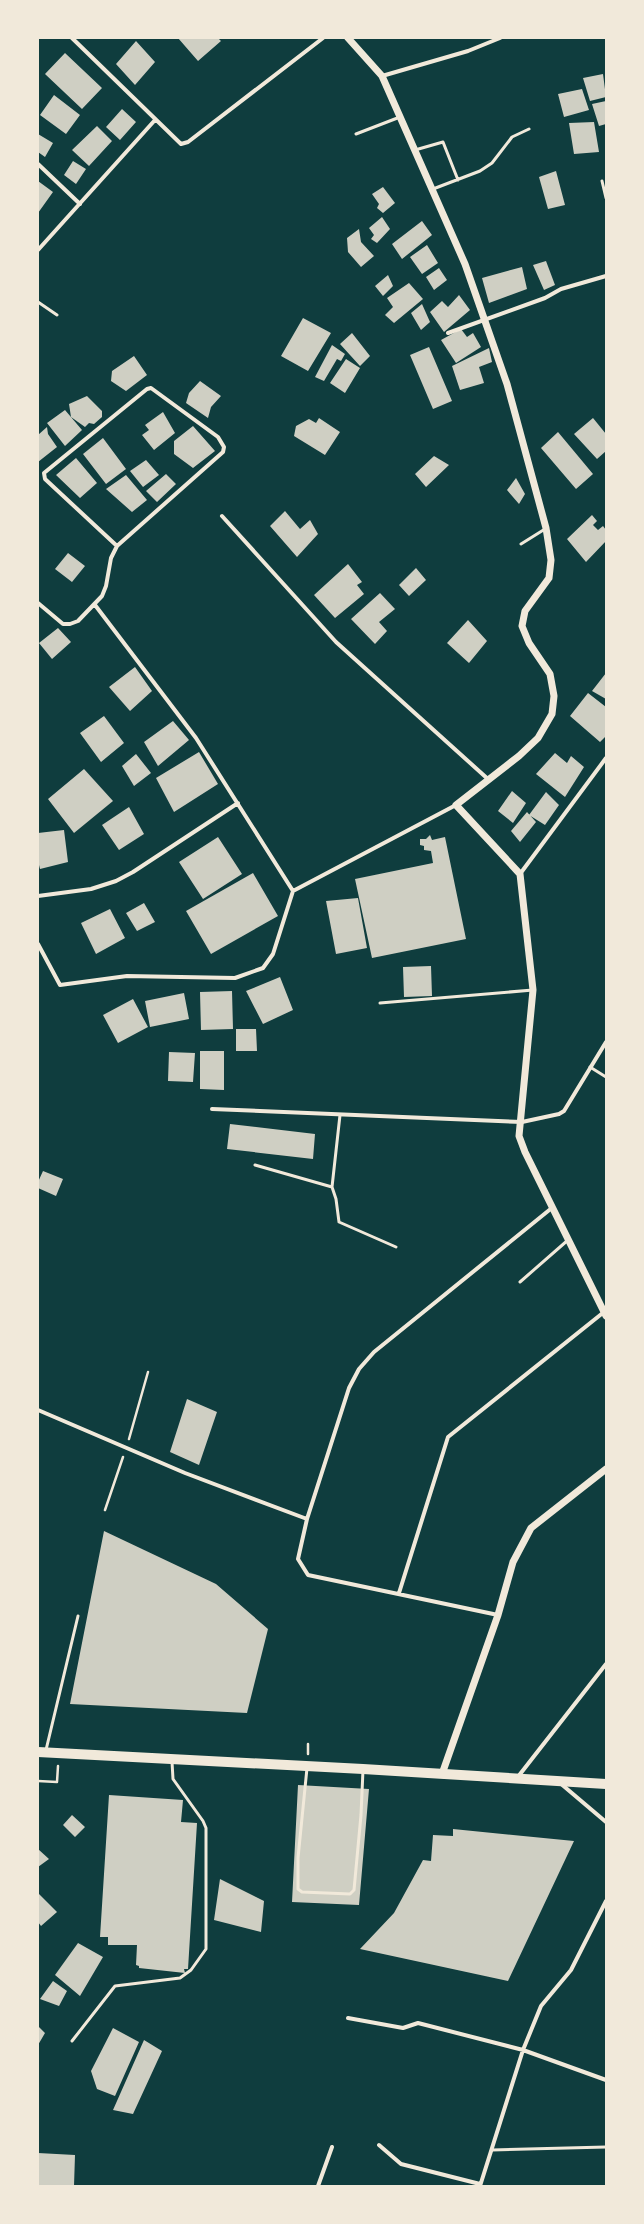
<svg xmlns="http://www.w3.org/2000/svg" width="644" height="2224" viewBox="0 0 644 2224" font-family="'Alegreya Sans',sans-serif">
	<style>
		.building { fill: #cfcfc3 }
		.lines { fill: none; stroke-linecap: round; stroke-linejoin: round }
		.path { stroke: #f1e9da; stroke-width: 2.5 }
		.service { stroke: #f1e9da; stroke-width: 3 }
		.minor { stroke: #f1e9da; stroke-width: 4 }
		.tertiary { stroke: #f1e9da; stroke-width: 7 }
		.primary { stroke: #f1e9da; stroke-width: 10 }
	</style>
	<rect width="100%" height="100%" fill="#0f3d3e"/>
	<path class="building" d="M178,38H218L221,41L198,61Z
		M136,41L155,62L135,85L116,64Z
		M65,53L102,88L82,109L45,74Z
		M603,74L606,97L590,101L583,78Z
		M582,89L589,110L564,117L558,94Z
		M54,95L80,115L66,134L40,115Z
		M606,101V124L599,126L592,104Z
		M122,109L136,122L120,140L106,127Z
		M594,122L599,152L574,154L569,123Z
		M97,126L112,141L89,166L72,150Z
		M38,134L53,143L45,157L38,152Z
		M73,161L86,169L76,184L64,175Z
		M556,171L565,205L548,209L539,177Z
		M38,181L53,192L38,213Z
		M383,187L395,203L383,213L377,208L379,204L372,194Z
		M382,217L390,229L377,243L371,239L374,235L369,228Z
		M422,221L432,235L402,259L392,244Z
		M359,229L361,242L374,256L361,267L348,252L347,238Z
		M427,245L438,263L422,274L410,257Z
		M546,261L555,285L544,290L533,265Z
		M522,267L527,289L489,303L482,278Z
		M439,268L447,280L434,290L426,277Z
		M388,275L393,286L383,296L375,286Z
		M409,283L423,299L394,323L385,315L393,307L387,298Z
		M459,295L470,310L444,332L430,312L442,301L448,307Z
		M422,304L430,322L421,330L411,313Z
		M303,318L331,333L308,371L281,356Z
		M461,329L467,337L473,333L481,347L456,363L441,340Z
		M352,333L370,356L360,366L340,344Z
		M332,345L345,354L341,361L337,359L324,381L315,377Z
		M429,347L452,401L433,409L410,355Z
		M489,348L492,362L479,367L484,383L460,390L452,366Z
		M134,356L147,375L126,391L111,381L112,371Z
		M346,359L360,368L345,393L330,383Z
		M200,381L221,396L211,407L208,418L186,403L189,393Z
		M87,396L102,411V417L94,424L89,423L85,427L71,417L69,404Z
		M65,410L82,430L65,446L47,423Z
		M163,412L175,433L154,450L142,435L149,430L145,425Z
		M319,418L340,432L325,455L294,436L296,426L309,419L316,423Z
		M593,418L606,434V451L597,459L574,434Z
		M193,426L215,451L193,468L174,454V441Z
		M47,427L48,434L57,447L38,462V435Z
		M558,432L593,474L576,489L541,448Z
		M103,438L126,469L106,484L83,454Z
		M434,456L449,465L426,487L415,474Z
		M76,458L97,483L80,498L56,475Z
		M146,460L159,475L143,487L130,471Z
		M166,474L176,484L157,502L146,491Z
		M126,475L147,500L132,512L106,489Z
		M516,478L525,494L519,504L507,490Z
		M285,511L300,529L310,520L318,534L297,557L270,526Z
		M592,515L597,521L593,525L598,530L603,526L606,530V541L586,562L567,539Z
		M68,553L85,566L72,582L55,569Z
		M348,564L362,582L357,585L364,594L335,618L314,595Z
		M416,568L426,580L409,596L399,585Z
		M380,593L395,609L379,622L387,631L375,644L351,619Z
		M468,620L487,641L469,663L447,643Z
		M58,628L71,642L52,659L39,643Z
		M135,667L152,691L130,711L109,687Z
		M606,673V699L592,691Z
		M588,693L606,707V736L600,742L570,716Z
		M104,716L124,743L101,762L80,733Z
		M173,721L189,740L158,766L144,742Z
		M199,752L218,784L174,812L156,778Z
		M555,753L567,763L571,756L584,767L565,797L536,774Z
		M136,754L151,773L134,786L122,766Z
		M84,769L113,801L74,833L48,799Z
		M512,791L526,803L513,823L498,811Z
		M546,792L559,805L545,825L529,815Z
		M129,807L144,834L119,850L102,825Z
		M527,812L536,822L520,842L511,831Z
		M64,830L68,862L40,869L38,861V833Z
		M430,835L432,840L445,837L466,939L372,958L355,879L433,863L431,851L424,850V846L420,845V839H426Z
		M218,837L242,874L203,899L179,862Z
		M253,873L278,916L211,954L186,911Z
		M358,898L367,948L336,954L326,901Z
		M144,903L155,922L137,931L126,913Z
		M110,909L125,938L96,954L81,923Z
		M431,966L432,996L404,997L403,967Z
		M280,977L293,1010L263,1024L246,991Z
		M232,991L233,1029L201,1030L200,992Z
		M184,993L189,1019L150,1027L145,1001Z
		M133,999L148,1027L118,1043L103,1015Z
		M236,1029H256L257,1051H236Z
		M200,1051H224V1090L200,1089Z
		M169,1052L195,1053L193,1082L168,1081Z
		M230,1124L315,1134L313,1159L227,1149Z
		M43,1171L63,1179L56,1196L38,1188V1182Z
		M187,1399L217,1412L199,1465L170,1452Z
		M104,1531L216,1584L268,1629L247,1713L70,1704Z
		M298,1785L369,1789L359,1905L292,1902Z
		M109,1795L183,1800L181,1822L197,1823L188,1969H184L185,1973L139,1968V1966L136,1965L137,1945H108V1937H100Z
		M72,1815L85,1827L75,1837L63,1825Z
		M453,1829L574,1841L508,1981L360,1949L394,1913L423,1860L431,1861L433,1835L453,1836Z
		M38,1849L49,1859L38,1867Z
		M220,1879L264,1901L261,1932L214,1920Z
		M38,1893L57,1912L41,1926L38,1922Z
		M78,1943L103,1957L80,1996L55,1975Z
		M53,1981L67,1991L59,2006L40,1999Z
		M38,2026L45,2033L38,2045Z
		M113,2028L139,2042L115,2096L97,2089L91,2071Z
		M144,2040L162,2051L133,2114L113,2110Z
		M38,2153L75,2155L74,2186H38Z"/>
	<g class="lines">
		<path class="path" d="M129,1439L148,1372
			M105,1510L123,1457
			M308,1754V1744
			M38,1781L57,1782L58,1766"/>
		<path class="service" d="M356,134L400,117
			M415,150L443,142L458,180
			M602,181L606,198
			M433,189L480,171L492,163L512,137L529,129
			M38,302L57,315
			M521,544L545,529
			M380,1003L533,990
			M590,1067L606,1077
			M340,1115L332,1187L336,1199L339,1222L396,1247
			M255,1165L332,1187
			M520,1282L568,1240
			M46,1750L78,1616
			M307,1768L298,1858V1889L302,1892L350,1894L354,1890L361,1815L363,1770
			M72,2041L115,1986L180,1978L191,1970L206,1949V1828L203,1821L173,1779L172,1762
			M492,2150L606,2147"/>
		<path class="minor" d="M72,38L181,144L188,142L323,38
			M382,76L468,51L500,38
			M38,164L80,204
			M38,250L155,120
			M448,333L545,298L561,289L606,276
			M222,516L336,642L489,780
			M38,603L63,624H70L78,621L102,596L106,586L111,558L117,546L223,452L224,447L218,437L151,388L147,389L44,473L45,479L117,546
			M520,874L606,758
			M293,891L456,805
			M38,896L91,889L116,881L133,872L238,803
			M38,944L60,985L127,976L235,978L263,968L273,954L293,891L196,738L95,605
			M212,1109L522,1122L559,1114L564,1111L606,1042
			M38,1410L185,1473L307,1519
			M399,1593L448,1437L604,1312
			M498,1615L308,1575L298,1559L307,1519L349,1388L359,1369L374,1352L553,1207
			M517,1778L606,1664
			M560,1783L606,1822
			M348,2018L403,2028L418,2023L523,2050L606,2080
			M379,2145L401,2164L480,2184
			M318,2186L332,2147
			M480,2186L523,2050L541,2006L571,1970L606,1901"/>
		<path class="tertiary" d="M348,38L382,76L465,264L507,384L546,528L551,560L549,578L525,611L522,626L529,643L550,674L554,696L552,714L538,738L519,756L456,805L520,874L533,990L519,1136L525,1152L606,1316
			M442,1774L498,1615L513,1562L531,1528L606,1469"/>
		<path class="primary" d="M38,1752L363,1769L606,1784"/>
	</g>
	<rect width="644" height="2224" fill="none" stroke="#f1e9da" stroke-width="78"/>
</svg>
